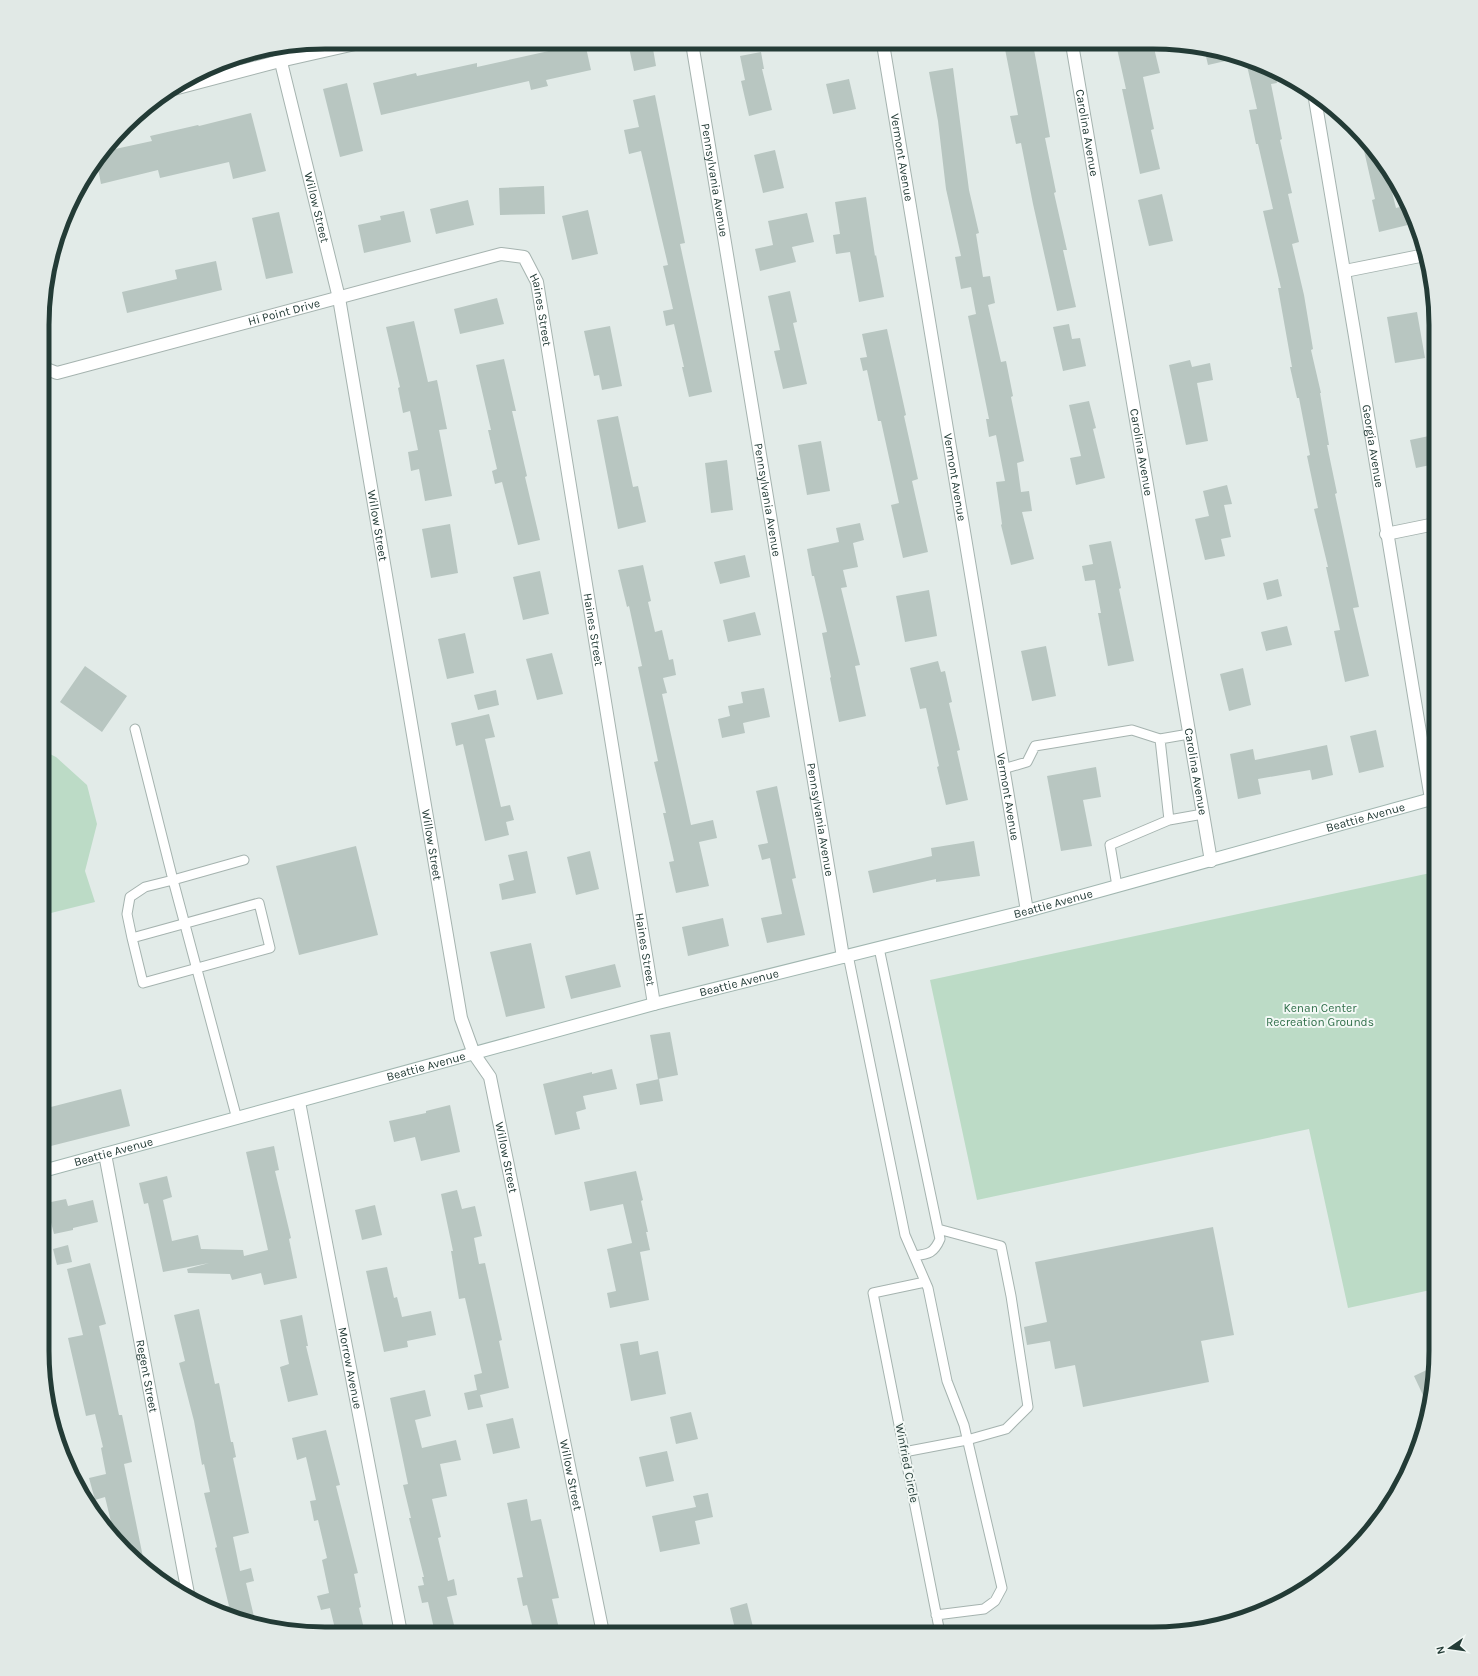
<svg xmlns="http://www.w3.org/2000/svg" width="1478" height="1676" viewBox="0 0 1478 1676" font-family="Karla,sans-serif">
	<style>
		.green { fill: #bcdbc6 }
		.building { fill: #b8c6c1 }
		.lines { fill: none; stroke-linecap: round; stroke-linejoin: round }
		.lane-casing { stroke: #a5b3af; stroke-width: 11 }
		.street-casing { stroke: #a5b3af; stroke-width: 14 }
		.secondary-casing { stroke: #a1b6b0; stroke-width: 14 }
		.lane { stroke: #fff; stroke-width: 9 }
		.street { stroke: #fff; stroke-width: 12 }
		.secondary { stroke: #fff; stroke-width: 12 }
		.labels { text-anchor: middle; stroke-width: 4; stroke-linejoin: round; paint-order: stroke }
		.street-label { font-size: 12px; fill: #233b36; stroke: #f2f8f5 }
		.park-label { font-size: 12px; fill: #306f4a; stroke: #f2f8f5 }
		.rim { fill: none; stroke: #233b36; stroke-width: 5 }
	</style>
	<rect width="100%" height="100%" fill="#e2ebe8"/>
	<path class="green" d="M44,751L56,757L87,785L97,824L85,871L95,902L43,915Z
		M1435,872V1289L1348,1308L1309,1129L977,1200L930,980Z"/>
	<path class="building" d="M585,43L591,70L546,80L548,86L531,90L529,81L381,115L373,83L416,73L417,76L477,63V67Z
		M628,43H652L656,66L634,71Z
		M1004,44H1033L1050,137L1045,138L1056,192L1054,193L1067,250H1063L1076,307L1057,311L1033,204L1021,143L1016,144L1010,116L1018,115Z
		M1116,44H1153L1160,73L1143,77L1154,129L1151,130L1160,169L1140,174L1122,89H1126Z
		M1204,48L1220,52L1243,57L1208,65Z
		M761,52L764,69H762L772,110L749,116L741,81L745,80L740,56Z
		M1245,57L1275,72L1277,83L1271,84L1282,139L1280,140L1292,193L1288,194L1299,242L1292,244L1304,295L1313,349L1311,350L1321,393H1320L1329,445H1327L1337,493L1335,494L1359,607L1353,608L1369,676L1345,682L1334,631L1340,630L1326,567H1328L1314,509L1318,508L1307,456L1310,455L1299,398H1297L1290,367H1292L1278,288H1281L1263,211L1273,209L1258,144H1256L1249,110L1257,109Z
		M953,68L969,190L979,233L976,234L983,277L990,276L995,303L988,305L1001,362L1006,361L1013,396L1011,397L1024,461L1017,463L1021,492L1029,491L1032,511L1022,512L1034,559L1011,565L1001,525L1002,524L996,482L1005,481L996,435L989,437L986,419H989L968,316L976,314L971,287L961,289L955,257L961,256L946,189L938,121L929,72Z
		M849,79L856,109L833,114L826,84Z
		M347,83L363,151L340,157L323,89Z
		M655,95L685,243L680,244L712,392L689,397L682,367H684L674,324L666,326L663,311L673,309L663,266L668,265L641,151L629,154L624,130L639,127L633,100Z
		M251,113L266,171L233,179L229,162L160,178L158,170L101,184L97,163L106,151L152,141L150,136L198,125L199,126Z
		M1360,133L1388,168L1392,175L1388,176L1396,208L1407,205L1416,223L1379,232L1372,200L1375,199Z
		M775,150L784,188L763,193L754,155Z
		M544,186L545,214L500,215L499,188Z
		M1162,194L1173,241L1149,246L1138,200Z
		M866,197L875,256L876,255L884,297L859,302L850,252L836,254L833,235L840,234L835,202Z
		M468,200L474,225L436,234L430,209Z
		M588,210L598,254L572,260L562,216Z
		M404,211L411,242L364,253L358,225L381,220L380,216Z
		M279,212L293,273L266,279L252,218Z
		M807,213L814,242L792,247L796,262L760,271L755,249L773,245L768,221Z
		M216,261L222,290L127,313L122,292L177,279L175,270Z
		M790,291L797,322L793,323L807,384L783,389L774,351L780,350L768,296Z
		M497,298L504,324L460,334L454,309Z
		M1417,312L1425,358L1395,363L1387,317Z
		M414,321L428,382L437,380L447,429L439,430L452,496L425,501L419,469L411,471L408,452L418,450L410,411L403,413L398,388L400,387L386,327Z
		M1069,324L1072,339L1080,338L1086,366L1063,371L1053,327Z
		M610,326L622,386L602,390L599,375L594,376L584,331Z
		M887,329L906,415L904,416L918,479L912,481L928,552L903,558L891,505L899,503L881,421H878L867,370L863,371L860,358L867,357L862,334Z
		M504,359L516,411H512L527,476L525,477L540,540L518,545L502,482L495,484L492,471L497,469L488,430H491L476,365Z
		M1190,360L1192,367L1210,363L1213,380L1197,383L1208,441L1186,445L1169,365Z
		M1089,401L1096,428L1093,429L1105,478L1076,485L1070,458L1081,456L1069,405Z
		M618,416L633,487L638,486L646,522L618,529L597,420Z
		M1429,436L1430,442L1435,440V464L1416,468L1410,440Z
		M821,441L830,491L807,495L798,445Z
		M727,460L733,510L711,513L705,463Z
		M1227,485L1232,504L1224,505L1231,537L1221,539L1225,556L1205,560L1195,519L1209,516L1203,491Z
		M860,523L864,540L853,543L858,567L843,570L847,587L841,588L860,665L855,666L866,716L839,722L830,678L831,677L822,633L827,632L814,576H812L807,549L839,542L836,528Z
		M450,524L458,573L431,578L422,529Z
		M1111,541L1121,588L1119,589L1134,661L1108,666L1098,613H1101L1095,580L1085,581L1082,566L1093,564L1089,545Z
		M745,555L750,577L720,584L714,562Z
		M643,565L651,601L648,602L655,632L662,630L669,660L673,659L676,675L663,678L667,693L662,694L691,825L713,820L717,838L699,842L709,886L676,893L669,862L674,861L663,813H666L654,762L658,761L638,667L642,666L629,606L627,607L618,570Z
		M540,571L549,614L523,620L513,577Z
		M1278,579L1282,596L1267,600L1263,583Z
		M929,590L937,636L905,642L896,596Z
		M755,612L761,635L728,642L723,620Z
		M1287,626L1292,645L1266,651L1261,632Z
		M465,633L474,673L447,679L438,639Z
		M1046,646L1056,696L1032,701L1021,651Z
		M552,653L563,694L537,700L526,659Z
		M938,661L941,672L945,671L952,702L949,703L960,750L957,751L968,800L946,805L937,767L939,766L926,708L920,709L910,668Z
		M85,666L127,696L102,732L60,702Z
		M1243,668L1251,705L1229,711L1220,674Z
		M764,688L770,717L743,723L745,733L722,738L718,719L730,716L728,706L743,703L741,692Z
		M496,690L499,705L478,710L474,695Z
		M489,714L495,737L485,739L501,807L510,805L514,820L506,822L509,835L485,841L463,744L456,746L451,723Z
		M1376,730L1384,767L1359,773L1350,736Z
		M1327,745L1333,775L1312,780L1310,770L1258,779L1261,794L1238,799L1230,754L1253,749L1255,760Z
		M1096,767L1101,797L1083,800L1092,846L1061,851L1047,776Z
		M777,786L796,878L792,879L805,935L767,943L761,918L782,914L770,858L762,860L758,845L768,843L756,791Z
		M974,841L980,876L936,882V879L873,893L868,871L932,856L931,848Z
		M356,846L378,935L299,955L276,866Z
		M527,851L536,893L502,900L499,884L514,880L508,855Z
		M590,851L599,889L576,895L567,857Z
		M723,918L729,946L688,956L682,927Z
		M531,943L545,1008L506,1017L490,952Z
		M615,964L621,987L571,999L565,976Z
		M670,1032L678,1075L658,1079L650,1035Z
		M612,1069L617,1089L583,1096L586,1109L576,1112L580,1129L555,1135L543,1084L592,1072V1074Z
		M659,1079L663,1101L640,1105L636,1084Z
		M121,1089L130,1126L43,1148V1109Z
		M450,1105L460,1152L421,1161L415,1137L394,1142L389,1121L426,1113V1111Z
		M274,1146L279,1170L275,1171L291,1238L289,1239L297,1278L264,1285L261,1273L232,1280L230,1274L188,1273L187,1269L209,1263L163,1272L148,1203L144,1204L139,1183L167,1176L172,1197L163,1200L172,1241L198,1235L201,1249L243,1250L244,1256L268,1250L246,1152Z
		M636,1171L643,1200L641,1201L648,1232H646L650,1250L640,1252L649,1300L610,1308L607,1293L616,1291L607,1249L632,1243L623,1204L590,1211L584,1182Z
		M457,1190L462,1209L475,1206L482,1236L474,1238L479,1264L485,1263L502,1340L499,1341L509,1388L480,1395L483,1407L468,1410L464,1393L477,1390L474,1375L482,1373L465,1298L459,1299L451,1251H453L441,1194Z
		M66,1199L68,1206L93,1200L98,1222L73,1228V1230L54,1234L46,1203Z
		M375,1205L382,1235L362,1240L355,1210Z
		M1213,1227L1234,1335L1201,1341L1209,1382L1083,1407L1075,1365L1055,1369L1050,1341L1027,1345L1024,1327L1047,1322L1035,1262Z
		M68,1245L72,1262L57,1265L53,1249Z
		M90,1263L106,1324L99,1326L106,1356L119,1415H122L132,1462L124,1464L145,1567L125,1551L121,1546L117,1529L113,1530L105,1497L95,1500L89,1478L106,1474L101,1448L103,1447L95,1414L86,1416L68,1338L83,1335L67,1269Z
		M387,1267L394,1298L397,1297L402,1317L431,1311L436,1335L407,1341L408,1347L384,1352L366,1271Z
		M199,1309L215,1384L219,1383L231,1442H233L236,1457L233,1458L249,1533L233,1537L240,1571L251,1568L254,1581L246,1583L256,1625L215,1609L229,1606L215,1548L217,1547L204,1493L210,1492L204,1464L202,1465L194,1421L179,1363L185,1361L174,1315Z
		M302,1315L308,1346H306L318,1395L288,1402L280,1367L289,1364L280,1320Z
		M638,1341L640,1355L658,1351L666,1394L631,1401L620,1344Z
		M1435,1366V1369L1429,1408L1414,1376Z
		M425,1390L431,1416L415,1420L422,1448L456,1440L461,1460L440,1464L447,1496L432,1499L441,1537L438,1538L448,1581L454,1579L457,1595L447,1597L456,1633H435L428,1602L422,1603L418,1586L424,1585L422,1577H424L409,1518H411L403,1485L408,1484L390,1398Z
		M691,1412L698,1439L676,1444L670,1417Z
		M513,1418L520,1448L493,1454L486,1424Z
		M326,1430L340,1485L336,1486L358,1573L354,1574L361,1607L359,1608L365,1633H336L330,1608L321,1610L317,1596L329,1593L322,1560L327,1558L318,1520L314,1521L310,1501L316,1500L306,1457L297,1460L292,1438Z
		M667,1451L674,1481L646,1487L639,1457Z
		M708,1493L713,1517L695,1521L700,1544L660,1552L652,1516L696,1507L693,1496Z
		M527,1499L531,1521L541,1519L559,1598L552,1599L560,1633H534L527,1605L523,1606L517,1578L523,1577L507,1503Z
		M747,1603L754,1631L736,1633L730,1608Z"/>
	<g class="lines">
		<g class="lane-casing">
			<path id="lane" d="M1160,739L1169,820L1203,814
				M1003,769L1027,762L1035,746L1132,730L1160,739L1189,734
				M1117,886L1110,845L1169,820
				M259,903L270,948L143,983L132,938Z
				M132,938L127,914L130,897L145,887L173,880L135,729
				M879,948L940,1239C934,1253 929,1254 914,1256
				M848,955L905,1235L928,1288L947,1381L964,1425L1002,1588L995,1601L984,1609L936,1615
				M237,1119L173,880L244,860
				M925,1282L873,1293L940,1633
				M904,1452L967,1440L1006,1429L1028,1407L1011,1296L1001,1246L938,1229"/>
		</g>
		<g class="street-casing">
			<g id="street">
				<path id="s1" d="M692,43L843,957"/>
				<path id="s2" d="M883,44L1027,911"/>
				<path id="s3" d="M1072,44L1211,861"/>
				<path id="s4" d="M278,50L339,298L461,1018L474,1054L490,1077L603,1633"/>
				<path d="M170,90L280,61L364,42"/>
				<path id="s5" d="M1314,93C1355,328 1391,564 1431,799"/>
				<path d="M1345,271L1425,255"/>
				<path id="s6" d="M44,368L57,373L501,254L524,257L537,282L654,1004"/>
				<path d="M1386,534L1435,524"/>
				<path id="s7" d="M299,1102L401,1633"/>
				<path id="s8" d="M105,1154L189,1599"/>
			</g>
		</g>
		<g class="secondary-casing">
			<g id="secondary">
				<path id="s9" d="M43,1171L654,1004L1027,911L1435,798"/>
			</g>
		</g>
		<use href="#lane" class="lane"/>
		<use href="#street" class="street"/>
		<use href="#secondary" class="secondary"/>
	</g>
	<g class="labels">
		<g class="street-label">
			<text dy="4" stroke="none"><textPath href="#s3" startOffset="90">Carolina Avenue</textPath></text>
			<text dy="4" stroke="none"><textPath href="#s2" startOffset="115">Vermont Avenue</textPath></text>
			<text dy="4" stroke="none"><textPath href="#s1" startOffset="139">Pennsylvania Avenue</textPath></text>
			<text dy="4" stroke="none"><textPath href="#s4" startOffset="162">Willow Street</textPath></text>
			<text dy="4" stroke="none"><textPath href="#s6" startOffset="553">Haines Street</textPath></text>
			<text dy="4" stroke="none"><textPath href="#s6" startOffset="249">Hi Point Drive</textPath></text>
			<text dy="4" stroke="none"><textPath href="#s5" startOffset="358">Georgia Avenue</textPath></text>
			<text dy="4" stroke="none"><textPath href="#s3" startOffset="414">Carolina Avenue</textPath></text>
			<text dy="4" stroke="none"><textPath href="#s2" startOffset="439">Vermont Avenue</textPath></text>
			<text dy="4" stroke="none"><textPath href="#s1" startOffset="463">Pennsylvania Avenue</textPath></text>
			<text dy="4" stroke="none"><textPath href="#s4" startOffset="486">Willow Street</textPath></text>
			<text dy="4" stroke="none"><textPath href="#s6" startOffset="877">Haines Street</textPath></text>
			<text dy="4" stroke="none"><textPath href="#s3" startOffset="738">Carolina Avenue</textPath></text>
			<text dy="4" stroke="none"><textPath href="#s2" startOffset="763">Vermont Avenue</textPath></text>
			<text dy="4" stroke="none"><textPath href="#s9" startOffset="1369">Beattie Avenue</textPath></text>
			<text dy="4" stroke="none"><textPath href="#s1" startOffset="787">Pennsylvania Avenue</textPath></text>
			<text dy="4" stroke="none"><textPath href="#s4" startOffset="810">Willow Street</textPath></text>
			<text dy="4" stroke="none"><textPath href="#s9" startOffset="1045">Beattie Avenue</textPath></text>
			<text dy="4" stroke="none"><textPath href="#s6" startOffset="1201">Haines Street</textPath></text>
			<text dy="4" stroke="none"><textPath href="#s9" startOffset="721">Beattie Avenue</textPath></text>
			<text dy="4" stroke="none"><textPath href="#s9" startOffset="397">Beattie Avenue</textPath></text>
			<text dy="4" stroke="none"><textPath href="#s9" startOffset="73">Beattie Avenue</textPath></text>
			<text dy="4" stroke="none"><textPath href="#s4" startOffset="1134">Willow Street</textPath></text>
			<text dy="4" stroke="none"><textPath href="#s7" startOffset="271">Morrow Avenue</textPath></text>
			<text dy="4" stroke="none"><textPath href="#s8" startOffset="226">Regent Street</textPath></text>
			<text transform="translate(907 1463) rotate(79)" y="4">Winfried Circle</text>
			<text dy="4" stroke="none"><textPath href="#s4" startOffset="1458">Willow Street</textPath></text>
		</g>
		<g class="park-label">
			<text x="1320" y="1012">Kenan Center<tspan x="1320" dy="14">Recreation Grounds</tspan></text>
		</g>
	</g>
	<path d="M0 0H1478V1676H0ZM325 49H1153A276 276 0 0 1 1429 325V1351A276 276 0 0 1 1153 1627H325A276 276 0 0 1 49 1351V325A276 276 0 0 1 325 49Z" fill="#e1e9e6" fill-rule="evenodd"/>
	<path class="rim" d="M325 49H1153A276 276 0 0 1 1429 325V1351A276 276 0 0 1 1153 1627H325A276 276 0 0 1 49 1351V325A276 276 0 0 1 325 49Z"/>
	<g transform="translate(1450 1648) rotate(257)" stroke="#f2f8f5" stroke-width="3" paint-order="stroke">
	<path d="M0-3L7 15L0 10L-7 15Z" fill="#233b36"/>
	<text y="-6" font-size="11" font-weight="bold" text-anchor="middle" fill="#233b36">N</text>
	</g>
</svg>
